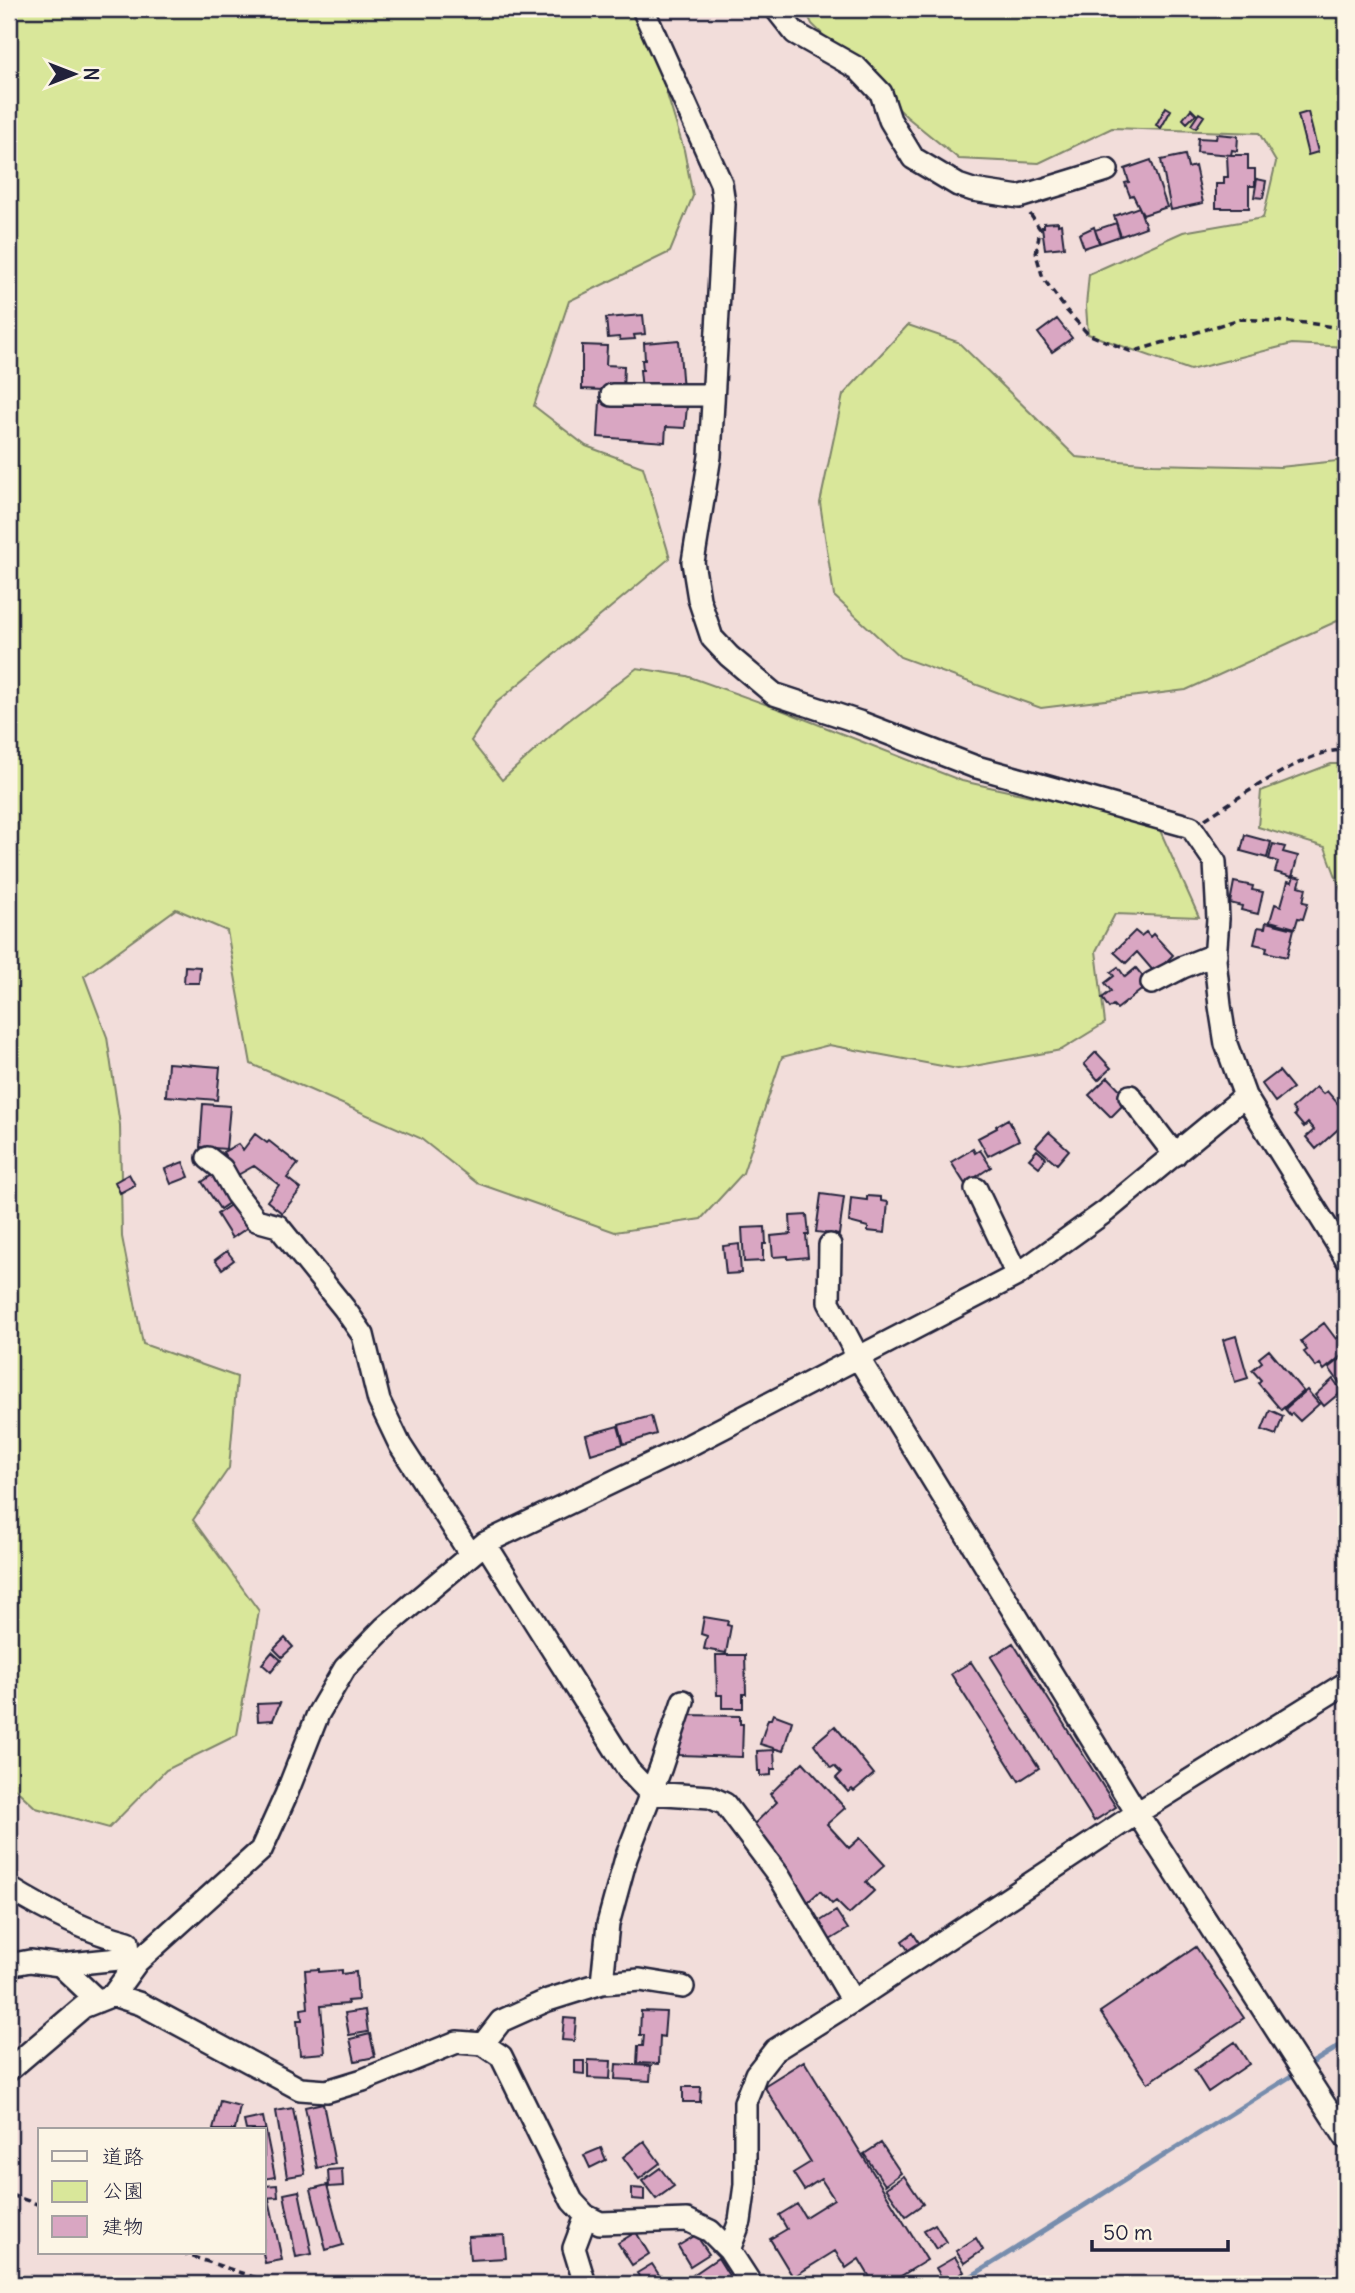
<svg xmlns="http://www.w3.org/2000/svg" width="1355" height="2293" viewBox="0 0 1355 2293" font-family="Delius,'Klee One',sans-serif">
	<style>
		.green { fill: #d9e79a; stroke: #7e846a; stroke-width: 2 }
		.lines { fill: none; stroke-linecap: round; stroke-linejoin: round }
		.stream { stroke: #778dad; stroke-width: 5 }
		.building { fill: #d9a6c2; stroke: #22223b; stroke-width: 2 }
		.minor-casing { stroke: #22223b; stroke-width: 26 }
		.path { stroke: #22223b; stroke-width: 3.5; stroke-dasharray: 7 5; stroke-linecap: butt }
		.minor { stroke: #fcf5e5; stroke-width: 21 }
	</style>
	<rect width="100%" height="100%" fill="#f2ddda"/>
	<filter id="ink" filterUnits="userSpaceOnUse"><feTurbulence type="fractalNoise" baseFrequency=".0143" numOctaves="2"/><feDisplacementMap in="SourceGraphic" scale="14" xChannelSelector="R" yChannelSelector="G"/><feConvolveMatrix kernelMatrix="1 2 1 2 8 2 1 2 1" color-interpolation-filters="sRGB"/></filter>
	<g filter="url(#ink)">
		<path class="green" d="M9,9H641L684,150L693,196L670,252L569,301L534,406L586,446L643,467L670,558L496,703L471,741L502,780L564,724L637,668L687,676L779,709L962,781L1081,807L1159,828L1199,917L1115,914L1096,951L1105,1023L1061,1050L958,1069L829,1045L782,1057L743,1173L701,1219L615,1232L477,1183L420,1138L251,1064L227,931L176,909L84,976L107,1037L120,1125L122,1237L143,1344L237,1377L229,1468L193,1520L259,1611L237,1735L166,1770L109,1828L36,1808L9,1783Z
			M805,9H1346V347L1292,344L1190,370L1088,334L1086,306L1089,274L1183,232L1263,218L1276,162L1259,133L1112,128L1039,163L959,159L907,117L812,24Z
			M908,325L958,342L1076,457L1153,464L1280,467L1346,460V617L1186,690L1041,708L900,657L834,596L820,503L843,395Z
			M1331,764H1346V904L1325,847L1258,827L1261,791Z"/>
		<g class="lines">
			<path class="stream" d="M1307,2066L1346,2042
				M959,2284L1299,2071"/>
		</g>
		<path class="building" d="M1166,107L1171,110L1161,128L1156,125Z
			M1191,109L1196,114L1187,123L1183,119Z
			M1308,112L1318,152L1308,155L1298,115Z
			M1199,113L1204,116L1196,128L1191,125Z
			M1217,134L1238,136L1237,151L1232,150L1231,155L1197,152L1198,138L1216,139Z
			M1185,155L1188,168L1195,166L1203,203L1171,210L1161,160Z
			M1227,155H1248V169H1255V186H1249V208H1216V184H1224V177H1228Z
			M1151,160L1167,207L1143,215L1133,195L1130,196L1125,183L1129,182L1125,169Z
			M1257,179L1266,181L1263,198L1254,197Z
			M1139,207L1146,227L1121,236L1114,216Z
			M1058,222V225L1061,224L1064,247L1045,249L1042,227H1044V223Z
			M1116,223L1120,236L1100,243L1095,230Z
			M1094,227L1099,243L1084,248L1079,234Z
			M643,315L645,334L634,335L635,339L620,340L619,337L608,338L606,318Z
			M1057,319L1072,338L1052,352L1038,333Z
			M679,340L683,390H642L640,370H643L642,360H645L644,343Z
			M582,345L607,346L606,365L624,366L623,391L582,389Z
			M600,401L687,406L685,428L666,427L665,442L598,437Z
			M1245,835L1271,842L1267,858L1241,851Z
			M1273,844L1285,847L1283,852L1298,856L1292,877L1275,872L1278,862L1269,859Z
			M1294,876L1301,878L1299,886L1306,888L1303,902L1308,903L1303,919L1298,918L1295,928L1270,921L1275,904L1281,906L1288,881L1292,882Z
			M1234,882L1253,886L1252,890L1263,892L1258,914L1241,910L1242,906L1230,903Z
			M1266,922L1294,929L1287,957L1266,952L1267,947L1254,944L1258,927L1265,928Z
			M1135,931L1141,936L1146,932L1150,937L1153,934L1173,955L1155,973L1137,952L1126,963L1114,952Z
			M185,966L200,967L199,983H184Z
			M1118,967L1125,977L1136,968L1149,984L1117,1009L1113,1005L1109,1008L1102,998L1111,991L1105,983L1114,976L1111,972Z
			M1096,1052L1111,1068L1098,1080L1084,1064Z
			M168,1063L220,1067L217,1100L166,1096Z
			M1279,1071L1293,1088L1275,1102L1262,1084Z
			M1108,1077L1129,1099L1111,1117L1089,1095Z
			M1316,1087L1323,1094L1327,1091L1346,1113V1122L1316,1149L1306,1137L1314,1130L1308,1123L1304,1127L1294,1115L1296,1113L1292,1108Z
			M203,1104L230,1106L226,1149L200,1147Z
			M1008,1119L1019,1140L988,1156L978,1138L997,1128L996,1126Z
			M1049,1132L1069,1150L1057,1164L1036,1146Z
			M255,1134L267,1143L269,1141L298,1164L287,1178L301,1189L282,1213L267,1201L279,1185L254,1166L236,1176L223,1152L238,1144L243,1150Z
			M973,1149L975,1153L980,1150L991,1167L965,1184L951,1162Z
			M1037,1150L1046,1158L1039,1167L1029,1159Z
			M183,1162L189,1177L171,1184L165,1169Z
			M215,1173L233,1200L220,1209L202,1182Z
			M129,1174L135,1185L120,1193L115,1182Z
			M821,1194L844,1197L839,1235L816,1232Z
			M867,1196L881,1197V1201L888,1202L885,1233L868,1231V1227L849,1222L851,1198L867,1200Z
			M235,1202L250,1226L232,1238L217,1214Z
			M807,1215L809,1235H806L808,1257L788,1259V1256L773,1257L771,1236L791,1234L790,1216Z
			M765,1227L766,1244H763V1261L744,1262L742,1228Z
			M739,1244L741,1273L726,1274L723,1246Z
			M227,1251L234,1260L222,1269L215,1260Z
			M1324,1323L1336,1339L1339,1337L1346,1346V1352L1324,1370L1320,1364L1316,1367L1304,1352L1307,1350L1301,1341Z
			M1236,1336L1248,1378L1235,1382L1223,1340Z
			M1269,1350L1303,1391L1281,1410L1258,1383L1261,1380L1252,1370L1262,1362L1259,1358Z
			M1346,1355V1382L1342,1386L1329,1368Z
			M1333,1379L1342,1391L1324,1406L1315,1395Z
			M1307,1390L1319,1404L1300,1421L1292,1413L1290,1415L1285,1409Z
			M1270,1410L1283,1416L1276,1435L1262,1430Z
			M651,1416L656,1434L624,1444L619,1425Z
			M618,1426L623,1444L591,1454L586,1435Z
			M704,1617L728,1621L727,1625L731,1626L726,1653L704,1649L707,1636L701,1634Z
			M285,1638L293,1647L282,1657L274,1649Z
			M1013,1643L1116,1807L1094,1821L991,1657Z
			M272,1652L281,1660L271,1672L262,1664Z
			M716,1655H745L746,1694H743V1708H722V1695H717Z
			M971,1662L1039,1768L1019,1781L951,1674Z
			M280,1703L273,1720L258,1721L257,1704Z
			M773,1714L792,1721L783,1751L760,1744L768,1719H771Z
			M684,1715L740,1716V1724H743L742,1757L679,1755L680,1723Z
			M835,1726L874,1774L854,1791L852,1789L848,1792L836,1778L841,1773L834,1766L831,1768L814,1744Z
			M774,1750L775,1769H771V1775L760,1776V1771H758L757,1751Z
			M803,1762L845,1808L827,1824L849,1848L860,1838L885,1865L866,1882L874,1891L849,1914L836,1901L832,1904L820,1891L808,1902L784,1876L751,1827L777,1802L770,1794Z
			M836,1911L848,1929L825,1943L814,1925Z
			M913,1933L923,1949L912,1956L902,1941Z
			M1196,1947L1244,2018L1148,2083L1100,2012Z
			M319,1969V1972L342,1970V1974L356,1972L358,2000L347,2001L348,2004L321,2006L325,2053L300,2055L297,2020H302L301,2009L308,2008L305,1970Z
			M365,2010L368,2032L349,2035L345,2013Z
			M641,2011L666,2012L664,2037L660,2036L659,2064L637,2063L638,2046H643L644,2035H640Z
			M564,2018L576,2019L574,2041L562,2040Z
			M370,2034L375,2057L355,2061L350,2039Z
			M1235,2042L1249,2064L1208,2092L1194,2070Z
			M588,2060L611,2061L610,2079L588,2078Z
			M575,2061H584V2074L575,2073Z
			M804,2061L927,2260L888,2284H874L859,2259L846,2268L835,2251L793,2277L770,2239L787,2229L779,2215L797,2204L805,2217L834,2199L821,2179L804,2190L793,2173L811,2162L764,2086Z
			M616,2064L651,2066L650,2081L615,2079Z
			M683,2087H701L700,2102H683Z
			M220,2101L240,2106L235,2130H213Z
			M323,2103L335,2164L317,2168L305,2107Z
			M293,2108L305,2174L287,2177L276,2111Z
			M263,2117L275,2177L264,2179V2130H246L244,2121Z
			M644,2141L660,2163L639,2179L623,2157Z
			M881,2143L901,2173L885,2185L864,2154Z
			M601,2148L606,2160L590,2168L584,2155Z
			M660,2168L674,2186L656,2199L642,2181Z
			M342,2169L343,2186L329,2187L328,2170Z
			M904,2176L923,2204L906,2216L886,2188Z
			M277,2185L278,2197L264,2198V2186Z
			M327,2185L343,2245L326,2250L311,2189Z
			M632,2188L644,2189V2200L632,2199Z
			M299,2191L312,2254L296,2257L284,2194Z
			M269,2199L282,2260L265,2263L263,2253L264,2200Z
			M935,2224L946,2242L936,2249L924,2230Z
			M636,2232L649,2254L632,2265L618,2243Z
			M504,2235L506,2258L470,2260L468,2237Z
			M696,2235L709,2254L690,2266L678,2246Z
			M976,2238L983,2250L964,2263L956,2251Z
			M955,2257L964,2272L945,2283L936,2268Z
			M718,2258L733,2282L729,2284H699L693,2275Z
			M652,2264L665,2284H644L637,2273Z"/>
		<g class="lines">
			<g class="minor-casing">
				<path id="minor" d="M643,9L721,183L724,204L710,456L693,562L699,599L712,638L729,656L774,694L859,722L973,766L1191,827L1215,862L1218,919L1215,960L1220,1006L1226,1044L1245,1096L1346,1258
					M776,9L795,33L857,68L881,93L890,120L913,158L958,185L973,190L1019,197L1107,170
					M612,395H713
					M1152,983L1183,967L1216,954
					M1130,1096L1175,1155
					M208,1158L222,1169L236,1194L256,1220L278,1226L344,1308L363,1335L379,1401L400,1445L471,1555
					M976,1189L1017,1275
					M830,1245L829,1302L859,1359L1137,1813L1346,2138
					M485,1543L629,1771L650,1793L710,1797L725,1804L779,1876L853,2001
					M9,1888C46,1911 85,1931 128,1942L129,1953L119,1959L60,1965
					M9,1965L30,1961L60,1965L98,2001
					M602,1983L608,1924L626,1858L661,1767L683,1701
					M113,1995L137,1962L261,1850L286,1795L318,1714L345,1668L384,1628L485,1543L686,1447L1017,1275L1106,1211L1245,1096
					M483,2044L501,2021L548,2000L602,1983L640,1980L683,1987
					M9,2070L83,2007L113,1995L141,2004L300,2089L327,2091L363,2080L457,2042L483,2044L501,2056L572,2201L586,2216L600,2223L687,2220L710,2231L729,2250L751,2284
					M729,2250L740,2221L745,2185V2102L756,2074L775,2050L853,2001L1137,1813L1346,1683
					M585,2284L574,2248L586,2216"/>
			</g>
			<path class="path" d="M1030,214L1040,229L1036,254L1043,278L1067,311L1088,334L1132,352L1240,319L1308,323L1346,329
				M1205,819C1234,801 1315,744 1346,751
				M11,2195L40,2205
				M181,2253L275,2284
				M10,2284V2195"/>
			<use href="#minor" class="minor"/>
		</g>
	</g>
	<rect width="1355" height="2293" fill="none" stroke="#fcf5e5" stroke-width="35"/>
	<rect x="18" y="18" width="1320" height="2258" fill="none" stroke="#22223b" stroke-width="2.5" filter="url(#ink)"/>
	<rect x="38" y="2128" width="228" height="126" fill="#fcf5e5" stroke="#a5a1a1" stroke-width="2"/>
	<rect x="52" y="2151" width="35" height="10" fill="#fcf5e5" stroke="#a5a1a1" stroke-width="2"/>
	<text x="102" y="2164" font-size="21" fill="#22223b">道路</text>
	<rect x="52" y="2181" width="35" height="21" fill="#d9e79a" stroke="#a5a1a1" stroke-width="2"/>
	<text x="102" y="2198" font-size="21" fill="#22223b">公園</text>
	<rect x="52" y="2216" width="35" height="21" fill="#d9a6c2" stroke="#a5a1a1" stroke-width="2"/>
	<text x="102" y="2234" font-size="21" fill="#22223b">建物</text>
	<g transform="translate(74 74) rotate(90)" stroke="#fcf5e5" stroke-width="5" paint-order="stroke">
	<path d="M0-5L12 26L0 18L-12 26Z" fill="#22223b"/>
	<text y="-10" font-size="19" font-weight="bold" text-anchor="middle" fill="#22223b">N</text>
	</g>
	<path d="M1092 2240v10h136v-10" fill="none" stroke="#22223b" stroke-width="3.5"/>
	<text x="1103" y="2240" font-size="21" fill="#22223b" stroke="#fcf5e5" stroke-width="5" paint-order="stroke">50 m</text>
</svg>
